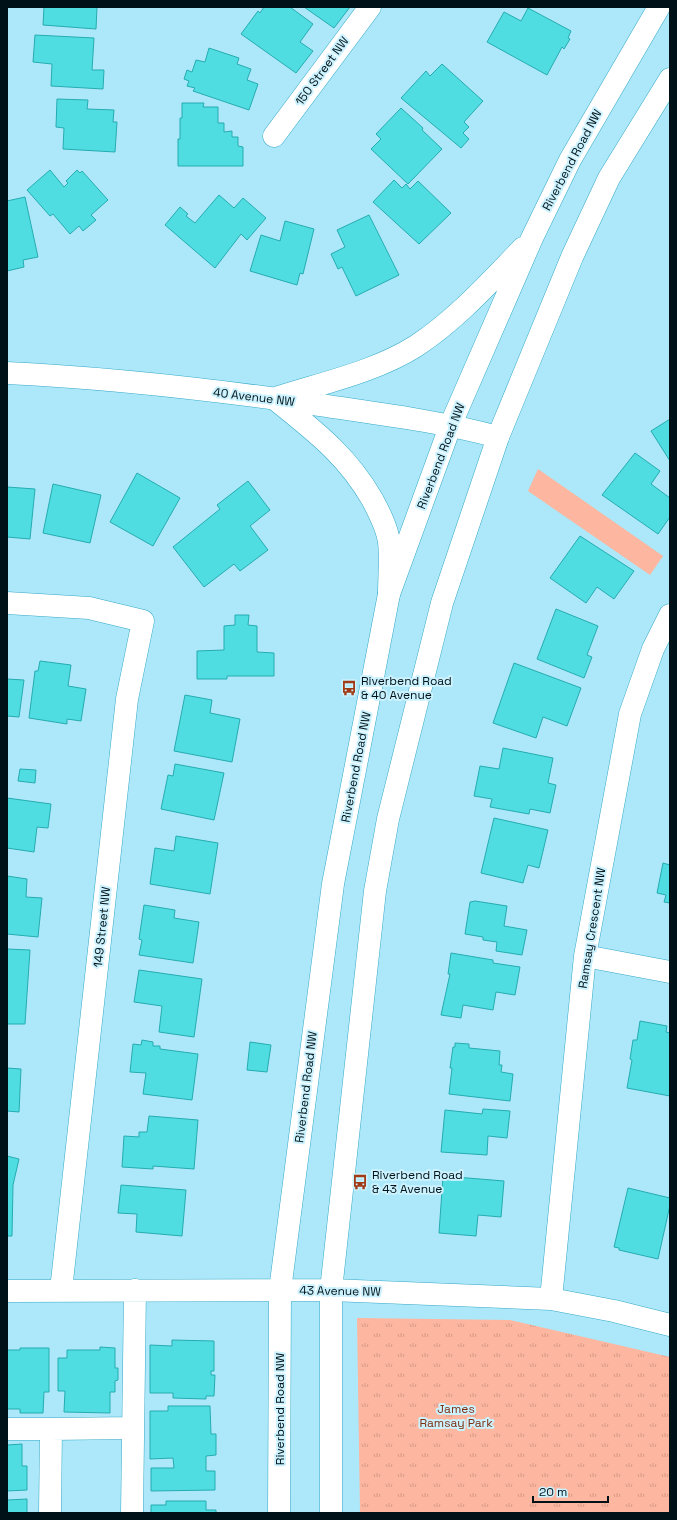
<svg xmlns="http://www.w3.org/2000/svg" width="677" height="1520" viewBox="0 0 677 1520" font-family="'Space Grotesk',sans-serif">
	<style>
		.grass { fill: #fdb69f }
		.park { fill: url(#park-tufts) }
		.building { fill: #50dde2; stroke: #25acb0 }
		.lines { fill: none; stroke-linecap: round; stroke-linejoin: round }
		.minor-casing { stroke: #35a9c6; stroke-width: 23 }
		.major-casing { stroke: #35a9c6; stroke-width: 23 }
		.minor { stroke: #fff; stroke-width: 22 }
		.major { stroke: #fff; stroke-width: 22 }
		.labels { text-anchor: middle; stroke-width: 4; stroke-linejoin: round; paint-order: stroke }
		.street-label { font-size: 12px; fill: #001218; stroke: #cbf2fe }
		.poi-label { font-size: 12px; fill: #001218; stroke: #cbf2fe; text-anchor: start }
		.park-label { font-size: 12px; fill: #7e2d10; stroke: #cbf2fe }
	</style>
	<defs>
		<pattern id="park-tufts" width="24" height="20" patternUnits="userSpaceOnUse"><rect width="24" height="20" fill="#fdb69f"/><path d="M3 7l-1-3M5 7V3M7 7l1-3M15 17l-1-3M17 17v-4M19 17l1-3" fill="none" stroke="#d79b88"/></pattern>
	</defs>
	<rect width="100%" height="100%" fill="#ace8fa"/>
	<path class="grass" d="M538,469L663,556L650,575L528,491Z"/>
	<path class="park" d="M357,1318L510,1320L670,1357V1513H360Z"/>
	<path class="building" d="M44,7H97L96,29L43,25Z
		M264,7H290L313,24L300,42L313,51L296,73L241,34L258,11L260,13Z
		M304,7H350L334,28Z
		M528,8L571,31L568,38L570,39L564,49L562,47L547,75L487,42L504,12L521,21Z
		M35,35L94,38L92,70H104L103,89L51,86L52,64L33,62Z
		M209,48L239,58L237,64L251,69L247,80L258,84L249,110L193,91L195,88L187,86L189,81L184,79L187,70L192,72L196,60L205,62Z
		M442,64L483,101L464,122L469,127L463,133L469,139L461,148L401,98L426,71L430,76Z
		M57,99L88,100L87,109L114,110L113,122H117L115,152L63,149L64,128L56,127Z
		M182,103H204L203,107H218V123H224V132L232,131V137H238V146L243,147V166H178V139H180V118H182Z
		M401,108L423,128L422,130L442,149L408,184L371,149L381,139L376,134Z
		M50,170L64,187L68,183L66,181L77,170L80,173L82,171L108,200L91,215L96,220L83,231L79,226L70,234L53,214L50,216L27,190Z
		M394,180L402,188L406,184L410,189L418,181L451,213L419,244L373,202Z
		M219,195L234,208L243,198L266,218L247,240L241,234L215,268L165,225L180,207L188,214L186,216L195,223Z
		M25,197L38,257L23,260L24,267L7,271V201Z
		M369,215L399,275L356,296L342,267L338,269L331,254L345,247L337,230Z
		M285,221L314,229L303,274L300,273L297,285L250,271L261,235L280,241Z
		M670,419V461L651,431Z
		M635,453L660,471L651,484L670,498V517L658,534L602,495Z
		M137,473L180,498L153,546L110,522Z
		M248,481L270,510L250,526L268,550L240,571L234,564L204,587L173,547L220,509L217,505Z
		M53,484L101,495L90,543L43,533Z
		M7,487L35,489L30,539L7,537Z
		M580,536L634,571L614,599L597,587L586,603L550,578Z
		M556,609L598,626L587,655L592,657L584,678L537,659Z
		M235,615H249L248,625L257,626V652L274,653V676H227V679H197V651L224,650V626L235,625Z
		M40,661L71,665L68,686L86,689L81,721L67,719V724L29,718L35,671H38Z
		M514,663L581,688L567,726L543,717L536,738L493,723Z
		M7,679L24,680L19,717L7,716Z
		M185,695L212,700L210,713L240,719L232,762L174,751Z
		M503,748L553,758L548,783L556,785L550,813L530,809L529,814L490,807L492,799L474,796L480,766L499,769Z
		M175,764L224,773L214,820L161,809L168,775L173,776Z
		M20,769L36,770L35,783L18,781Z
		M7,798L51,804L48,828L37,827L34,852L7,848Z
		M494,818L548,830L539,868L528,865L523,883L481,873Z
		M176,836L218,843L210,894L150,884L155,848L174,851Z
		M663,863L670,865V903L664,902L666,895L657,893Z
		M7,876L27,879L26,897L42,898L38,937L7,934Z
		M475,901L507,906L504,926L527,930L522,955L496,951L497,942L483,940V937L465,934L470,902Z
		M144,905L175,910L174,918L199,922L193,963L139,955L142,940L139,939Z
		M7,949L30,950L25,1024H7Z
		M451,953L493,960V963L520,967L515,995L496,992L493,1010L463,1005L461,1018L441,1015L450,974H448Z
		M139,970L202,979L194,1037L159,1032L162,1006L134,1002Z
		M640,1021L667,1026L666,1032L670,1033V1096L627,1088L632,1060L630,1059L633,1040H637Z
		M142,1040L153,1042V1046H160V1049L198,1054L192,1100L143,1094L146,1073L130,1072L133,1044L141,1045Z
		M250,1042L271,1045L267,1072L247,1070Z
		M455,1043L469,1044V1048L500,1051L499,1065H502L501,1072L513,1074L510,1101L449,1094L452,1068H450L453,1047H455Z
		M7,1068L21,1069L19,1112L7,1111Z
		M483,1109L510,1111L507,1138L488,1136L487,1155L441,1152L445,1110L482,1114Z
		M149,1116L198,1120L194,1169L153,1166V1169L122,1167L124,1136L139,1137V1132H147Z
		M7,1156L19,1159L13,1185L12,1236H7Z
		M443,1176L504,1181L501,1217L478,1215L476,1236L439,1233Z
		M121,1185L186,1190L182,1236L136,1232L137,1214L118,1213Z
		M628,1188L670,1198V1205L658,1259L619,1250V1248L614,1247Z
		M172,1340L214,1341V1371H211V1375H215L214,1396H206V1399L173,1398V1393H150V1345L172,1346Z
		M100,1347L115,1348V1368H118V1380L115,1381V1392H110V1413L64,1412L65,1391H58V1358H67V1350H100Z
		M20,1348H49V1392H44L43,1413H20V1409H7V1350H20Z
		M168,1406H210L211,1434H216V1455L206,1456V1471H215V1490L151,1491V1468H174L173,1458L150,1459V1411H168Z
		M22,1444V1466H27V1490L7,1491V1445Z
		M27,1499V1513H7V1500Z
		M166,1501H206V1510H216V1513H151V1505H166Z"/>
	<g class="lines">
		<g class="minor-casing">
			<path id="minor" d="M274,136L370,7
				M7,603L89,608L143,621L127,699L61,1290
				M585,956L670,972
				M7,1291L331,1290L551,1299L614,1311L670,1325
				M551,1299L585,956L630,714L653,649L670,615
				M7,1429H51
				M50,1513L51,1429L132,1428
				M132,1513L135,1290
				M279,1513L280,1290L333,884L389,594L451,424
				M331,1513V1290L375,891L388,819L442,603L498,437"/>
		</g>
		<g class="major-casing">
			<path id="major" d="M7,373C112,378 216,390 320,405C380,414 439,421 498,437L572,257L609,178L670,79
				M279,397C323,383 377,371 416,346C457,319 489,283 523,248
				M275,399C314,431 346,454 372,499C379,512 387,527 389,542C391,558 389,577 389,594
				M451,424L532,238L570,160L659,7"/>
		</g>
		<use href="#minor" class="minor"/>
		<use href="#major" class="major"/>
	</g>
	<defs>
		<g id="bus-bare" transform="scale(1.2)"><path d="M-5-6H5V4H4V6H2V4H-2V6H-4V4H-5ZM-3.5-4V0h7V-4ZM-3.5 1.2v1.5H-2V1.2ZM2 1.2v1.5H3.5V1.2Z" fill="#a13b15" stroke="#cbf2fe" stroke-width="2.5" paint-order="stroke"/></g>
	</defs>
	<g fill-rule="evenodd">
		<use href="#bus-bare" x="349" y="688"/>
		<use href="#bus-bare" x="360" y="1182"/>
	</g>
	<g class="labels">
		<g class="street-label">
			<text transform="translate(322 71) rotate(-54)" y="4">150 Street NW</text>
			<text transform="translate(572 160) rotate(-62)" y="4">Riverbend Road NW</text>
			<text transform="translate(254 397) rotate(7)" y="4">40 Avenue NW</text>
			<text transform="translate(441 456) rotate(-69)" y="4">Riverbend Road NW</text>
			<text transform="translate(356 767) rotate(-79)" y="4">Riverbend Road NW</text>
			<text transform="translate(102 927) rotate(-84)" y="4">149 Street NW</text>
			<text transform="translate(592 928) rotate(-81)" y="4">Ramsay Crescent NW</text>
			<text transform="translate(306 1087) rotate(-83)" y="4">Riverbend Road NW</text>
			<text transform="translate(340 1291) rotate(1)" y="4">43 Avenue NW</text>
			<text transform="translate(280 1409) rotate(-90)" y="4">Riverbend Road NW</text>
		</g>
		<g class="poi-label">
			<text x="361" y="685">Riverbend Road<tspan x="361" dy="14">&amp; 40 Avenue</tspan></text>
			<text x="372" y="1179">Riverbend Road<tspan x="372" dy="14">&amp; 43 Avenue</tspan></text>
		</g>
		<g class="park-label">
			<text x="456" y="1413">James<tspan x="456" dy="14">Ramsay Park</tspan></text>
		</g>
	</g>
	<rect width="677" height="1520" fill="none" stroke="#001218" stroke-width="16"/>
	<path d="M533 1496v6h75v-6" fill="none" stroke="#001218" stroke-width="2"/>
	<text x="539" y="1496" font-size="12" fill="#001218" stroke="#cbf2fe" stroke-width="3" paint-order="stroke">20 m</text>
</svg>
